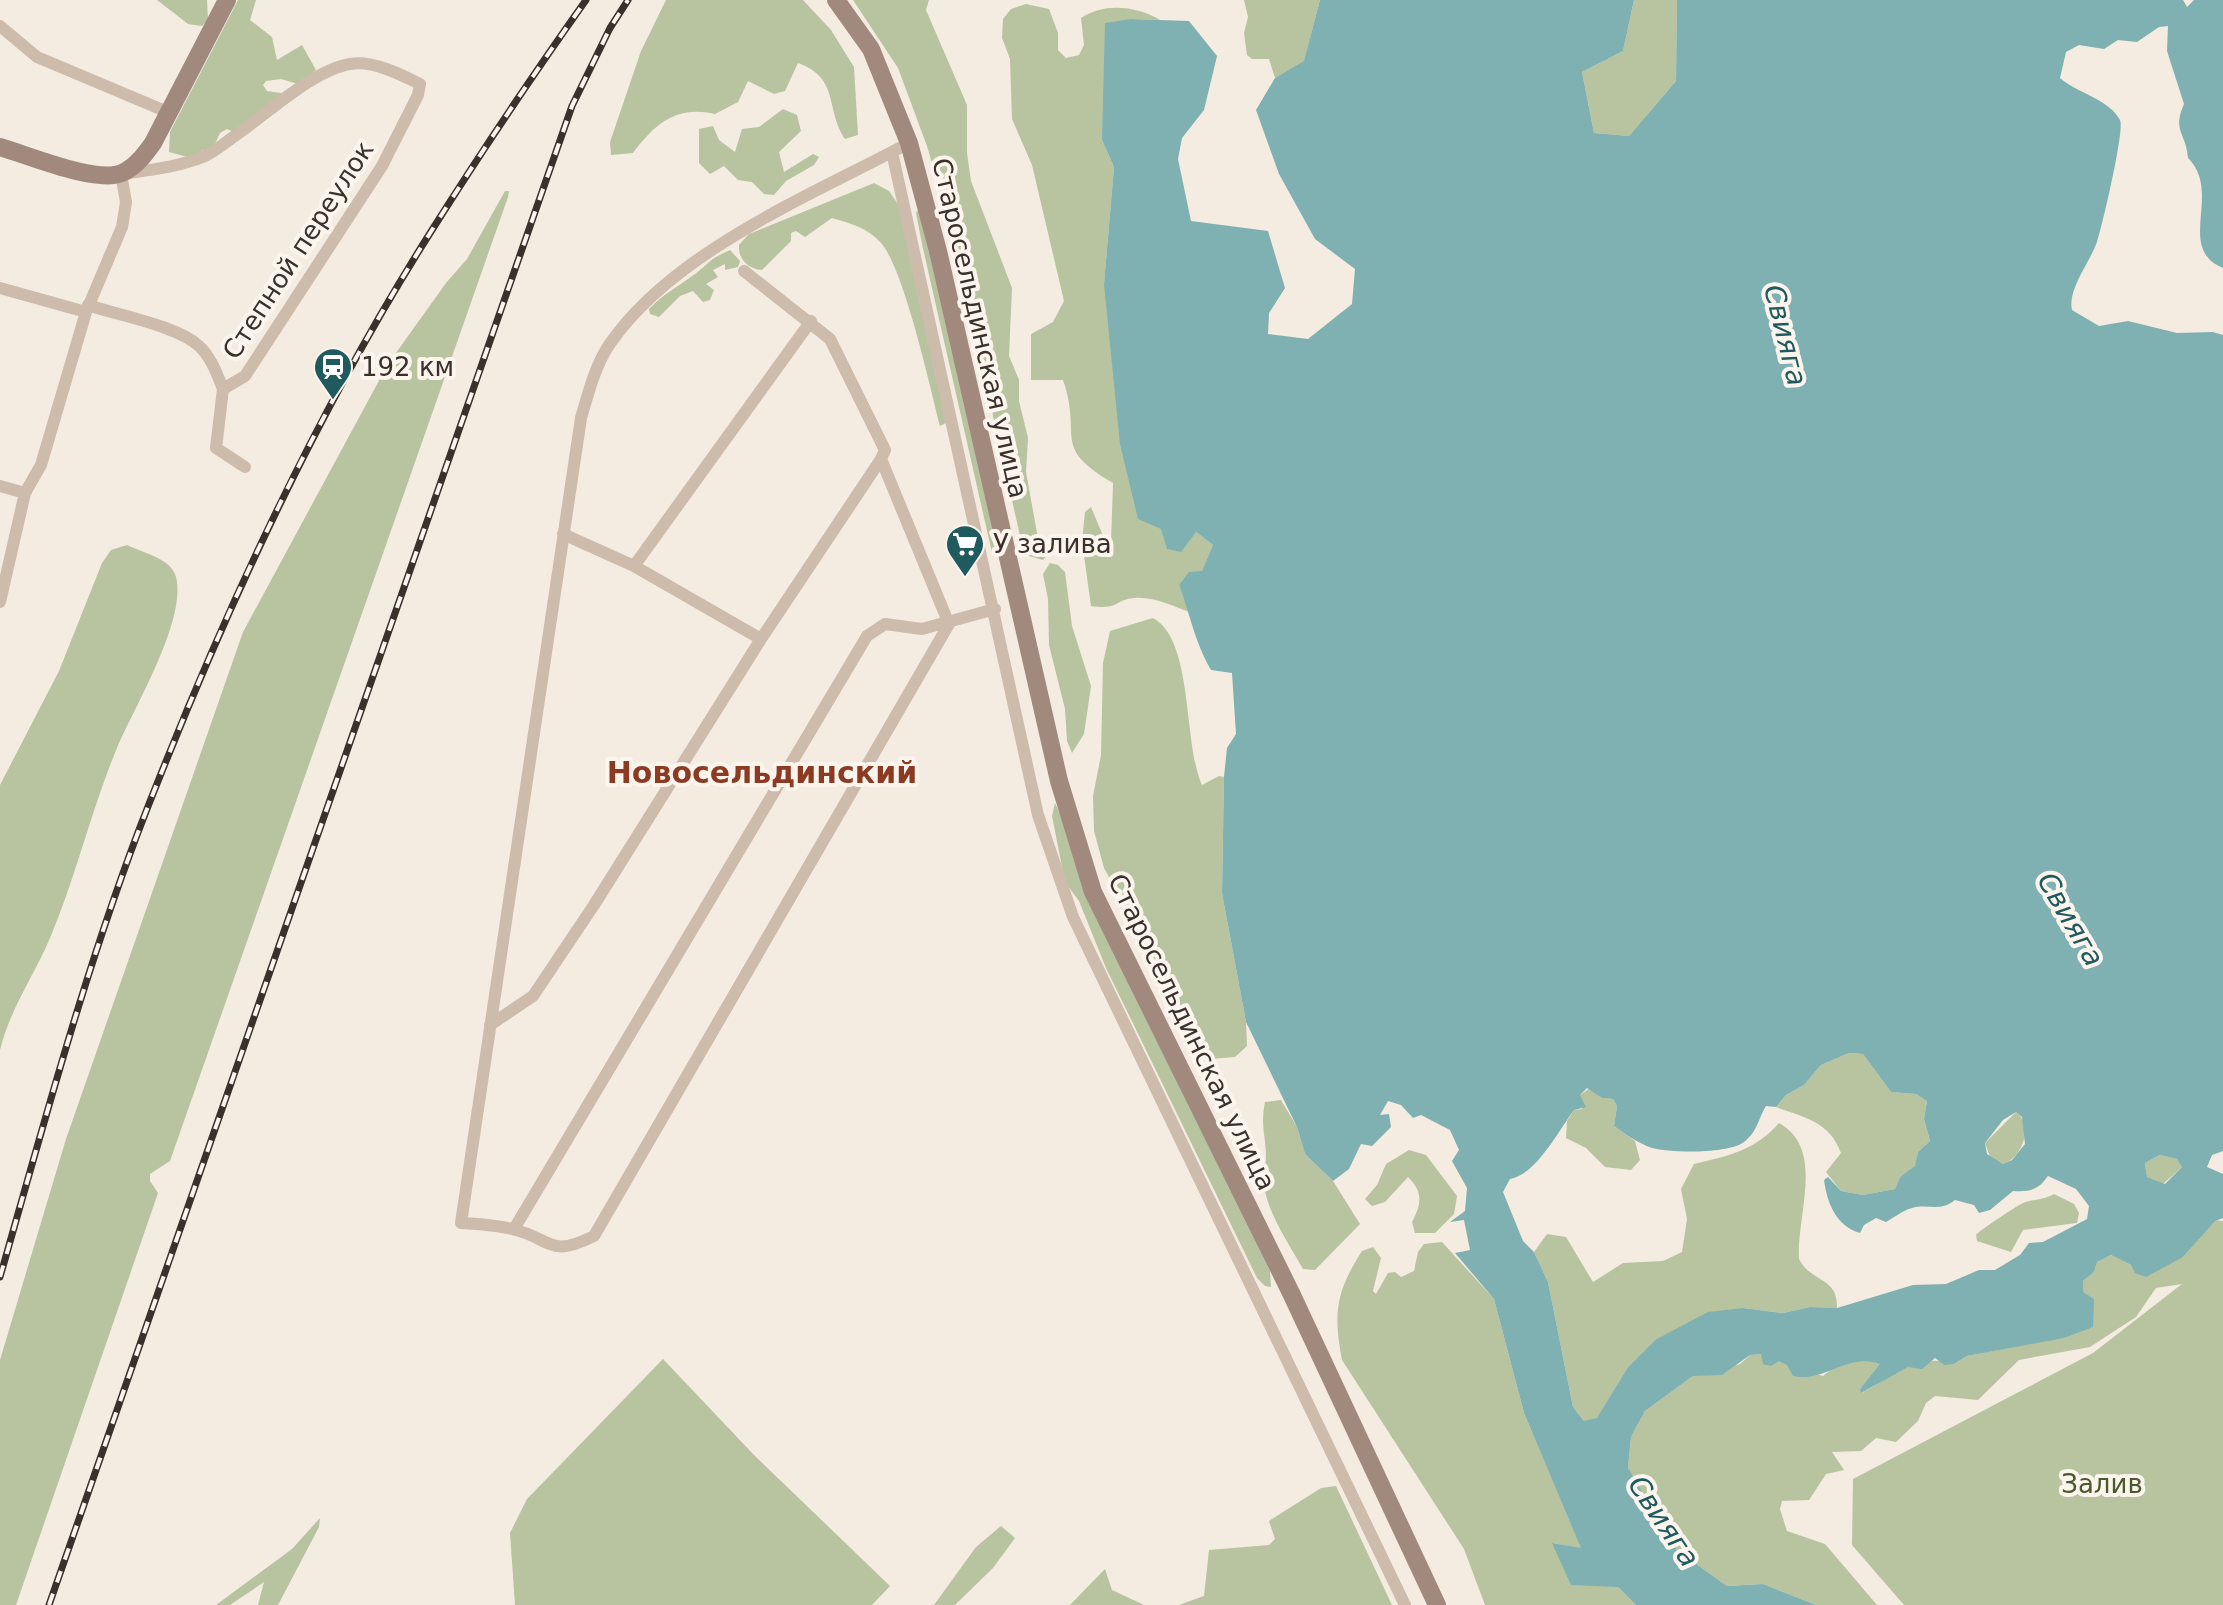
<svg xmlns="http://www.w3.org/2000/svg" width="2223" height="1605" viewBox="0 0 2223 1605" font-family="'DejaVu Sans',sans-serif">
	<style>
		.green { fill: #b8c4a0 }
		.water { fill: #7fb0b2; fill-rule: evenodd }
		.lines { fill: none; stroke-linecap: round; stroke-linejoin: round }
		.street { stroke: #cdbbac; stroke-width: 12 }
		.secondary { stroke: #a18a7d; stroke-width: 18 }
		.rail-casing { stroke: #3b302b; stroke-width: 7 }
		.rail { stroke: #fbf5ee; stroke-width: 4; stroke-dasharray: 12; stroke-linecap: butt }
		.labels { text-anchor: middle; stroke-width: 8; stroke-linejoin: round; paint-order: stroke }
		.street-label { font-size: 26px; fill: #3b302b; stroke: #fbf5ee }
		.poi-label { font-size: 26px; fill: #3b302b; stroke: #fbf5ee; text-anchor: start }
		.park-label { font-size: 26px; fill: #4a5a2e; stroke: #fbf5ee }
		.water-label { font-size: 28px; font-style: italic; fill: #1f5a5e; stroke: #fbf5ee }
		.quarter-label { font-size: 30px; font-weight: bold; fill: #8c3b22; stroke: #fbf5ee }
	</style>
	<rect width="100%" height="100%" fill="#f4ebe1"/>
	<path class="green" d="M157,0H207L208,20L202,26L188,24Z
		M238,0H256L250,20L272,37L277,60L302,45L316,70L298,84L281,79L266,81L263,85L267,91L288,94L236,133L227,129L220,133L214,146L201,151L198,160L169,152L170,132Z
		M666,0H803L831,30L854,67L858,135L845,139C825,109 840,78 798,63L785,91L774,94L748,81L738,102L715,114C676,105 655,124 633,153L611,155L610,142L641,51Z
		M853,0H929L926,10L967,105V153L971,181L1012,288L1009,356L1019,380V401L1028,438L1026,472L1037,533L1048,554L1043,560L1029,556L1023,549L951,229L927,146L898,68Z
		M1244,0H1320L1304,62L1275,78L1269,59H1252L1247,55L1244,33L1248,17Z
		M1634,0H1677L1676,81L1629,136L1594,133L1582,72L1623,51Z
		M1026,4L1049,9L1058,33V50L1066,58L1079,55L1084,45L1081,18C1104,2 1138,6 1160,20L1131,19L1102,140L1114,167L1104,284L1196,532L1213,545L1202,572L1179,585L1189,612C1173,606 1152,596 1134,598C1114,600 1120,610 1091,606L1082,541L1085,512L1091,507L1106,543H1111L1113,483C1050,446 1083,438 1063,380H1031V334L1053,322L1064,301L1032,165L1012,119L1010,59L1002,38L1003,19L1011,9Z
		M783,109L797,115L801,131L779,152L784,172L813,154L819,157L814,165L786,181L774,195L764,194L752,182L738,180L724,166L710,174L699,163V129L713,126L719,140L735,152L742,129L759,127Z
		M874,183L889,191L898,204L946,423L940,426C930,387 904,269 881,243C868,228 850,223 832,218L805,237L796,231L791,233V241L762,270C748,269 738,259 739,245L749,234Z
		M505,191H509L508,197L170,1161L150,1174V1181L158,1193L16,1605H0V1360L66,1139L243,632L388,364L446,283L467,259Z
		M920,207L1003,555L993,557L922,244L916,213Z
		M730,250L740,261L738,267L725,270V264L713,270L718,277L706,284L714,290L710,300L703,302L693,291L680,296L659,317L650,314L649,309C663,294 679,286 695,274C712,261 708,260 730,250Z
		M127,545C143,553 171,558 176,577C187,620 134,708 117,748C91,810 76,877 50,938C34,976 10,1009 0,1050V785L59,671L102,563L111,550Z
		M1050,563L1058,565L1065,572L1072,626L1091,686L1084,734L1072,753L1067,741L1065,709L1049,645L1048,599L1043,574Z
		M1153,618C1194,640 1183,744 1202,785L1219,776L1224,777L1222,893L1246,1022L1247,1046L1235,1057L1210,1059L1104,868L1094,831L1093,796L1101,755L1103,663L1110,631Z
		M1055,803L1270,1271L1271,1287L1265,1286L1257,1278L1106,968L1079,901L1065,882L1052,816Z
		M1849,1053L1863,1054L1891,1092L1916,1094L1927,1101L1924,1119L1930,1141L1918,1152L1916,1166L1900,1177L1895,1189L1863,1195L1841,1191L1826,1172L1841,1153C1829,1121 1805,1118 1776,1107L1786,1095L1804,1085L1821,1065Z
		M1590,1088L1602,1098L1613,1099L1617,1106L1614,1126L1635,1141L1640,1160L1631,1170L1605,1167L1586,1148L1566,1138L1567,1121L1574,1110L1582,1109L1580,1095Z
		M1281,1100L1297,1127L1305,1154L1333,1181L1360,1224L1315,1270L1303,1269C1288,1242 1264,1209 1263,1176C1263,1170 1266,1164 1266,1158C1266,1133 1260,1129 1265,1102Z
		M2016,1112C2033,1124 2024,1157 2003,1164L1990,1157L1985,1143Z
		M1779,1123C1826,1149 1796,1216 1799,1259C1811,1283 1838,1276 1837,1308L1810,1307L1783,1313L1743,1308L1655,1340L1628,1367L1597,1419L1585,1422L1573,1407L1548,1282L1534,1252L1547,1234L1566,1237L1593,1282L1623,1263L1663,1261L1682,1252L1687,1219L1681,1189L1694,1164C1728,1156 1756,1150 1779,1123Z
		M1409,1150L1426,1155L1457,1196L1454,1214L1435,1233H1415L1412,1222C1422,1203 1423,1192 1408,1177L1385,1202L1372,1206L1365,1199L1377,1185L1386,1164Z
		M2160,1155L2178,1159L2182,1167L2163,1184L2147,1177L2145,1163Z
		M2054,1194L2074,1204L2079,1213L2077,1223L2023,1230L2011,1252L1977,1241L1976,1235C1980,1230 2018,1205 2023,1203C2033,1199 2044,1200 2054,1194Z
		M2215,1220L2223,1221V1605H1904L1852,1545L1853,1479L2093,1353L2182,1284L2156,1288L2136,1317L2090,1347L2019,1360L1978,1400L1935,1396L1926,1403L1918,1421L1896,1442L1876,1438L1861,1451L1832,1452L1844,1470L1826,1474L1809,1500L1782,1501L1780,1509L1787,1531L1825,1544L1877,1605H1816L1763,1584L1727,1586L1677,1550L1651,1502L1633,1481L1628,1468L1631,1437L1645,1411L1693,1376L1740,1364L1750,1355L1761,1354L1823,1376C1839,1362 1861,1357 1881,1364L1860,1389L1862,1393C1892,1376 1919,1352 1954,1364L1967,1356L2013,1347L2083,1292V1281L2094,1272L2097,1262L2111,1255L2131,1265L2183,1257Z
		M1442,1242L1494,1299L1524,1413L1582,1549L1553,1543L1618,1587L1636,1605H1485L1464,1549L1342,1360C1333,1312 1336,1292 1362,1251L1373,1247L1381,1258L1373,1291L1376,1294L1388,1273L1395,1272L1401,1277L1414,1271L1418,1252L1424,1244Z
		M663,1359L754,1455L890,1586L872,1605H515L510,1533L527,1499Z
		M1336,1486L1392,1605H1179L1204,1596L1209,1550L1269,1545L1275,1539L1269,1521L1321,1488Z
		M320,1518L319,1527L278,1605H258L264,1582L230,1605H216L292,1549Z
		M1001,1526L1015,1538L993,1568L955,1605H934L976,1547Z
		M1105,1569L1112,1590L1144,1605H1070Z"/>
	<path class="water" d="M1320,0H1634L1623,51L1582,72L1594,133L1629,136L1676,81L1677,0H2183L2187,7L2194,0H2223V268C2175,248 2223,193 2188,158C2186,132 2172,132 2184,104L2167,51L2168,26L2159,27L2137,42L2118,40L2104,49L2079,45L2066,52L2060,78C2077,93 2109,99 2120,120C2125,129 2102,227 2097,242C2090,262 2067,290 2072,310L2099,326L2128,321L2177,333L2213,332L2223,335V1151L2212,1155L2207,1167L2223,1174V1218L2215,1221L2183,1257L2146,1277L2135,1273L2131,1265L2111,1255L2097,1262L2094,1272L2083,1281V1292L2094,1299L2093,1327L2064,1338L1967,1356L1954,1364L1944,1365L1935,1358L1922,1369L1908,1367L1861,1393L1860,1389L1880,1364C1847,1352 1825,1383 1793,1376L1787,1365L1779,1361L1771,1366L1763,1364L1761,1354L1750,1355L1722,1375L1693,1376L1645,1411L1631,1437L1628,1468L1677,1550L1727,1586L1763,1584L1816,1605H1636L1618,1587L1571,1585L1552,1543L1581,1548L1524,1413L1494,1299L1455,1253L1470,1250L1464,1220L1450,1222L1465,1211L1467,1188L1452,1161L1459,1150L1450,1130L1421,1115L1413,1118L1401,1105L1388,1101L1380,1115L1389,1114L1391,1127L1372,1146L1361,1144L1349,1169L1333,1181L1305,1154L1297,1127L1246,1022L1222,893L1224,777L1227,748L1236,734L1232,673L1211,670C1194,640 1191,617 1179,585L1189,572L1202,571L1213,545L1196,532L1181,552L1167,549L1161,529L1138,519L1120,444L1104,284L1114,167L1102,140L1105,23L1131,19L1189,21L1217,56L1204,110L1182,138L1178,159L1191,221L1268,231L1285,288L1269,313L1268,334L1308,339L1352,304L1355,269L1315,239L1279,174L1256,110L1275,78L1304,61ZM1849,1053L1863,1054L1891,1092L1916,1094L1927,1101L1924,1119L1930,1141L1918,1152L1915,1166L1900,1177L1895,1189L1863,1195L1841,1191L1828,1177L1824,1180C1827,1203 1836,1226 1860,1233L1864,1225L1876,1218L1886,1222C1896,1216 1905,1209 1916,1207C1932,1205 1941,1211 1955,1200L1974,1205L1979,1213L1990,1210L2013,1191C2031,1192 2039,1189 2048,1176L2076,1189L2089,1206L2087,1219L2043,1242L2029,1243L2020,1255L1995,1270H1979L1946,1284L1913,1285L1837,1308L1810,1307L1783,1313L1743,1308L1708,1312L1655,1340L1628,1367L1597,1418L1584,1421L1573,1407L1548,1282L1534,1252L1523,1241L1503,1192L1510,1179C1536,1175 1559,1130 1574,1110L1586,1107L1580,1095L1587,1088L1602,1098L1613,1099L1617,1106L1614,1126C1625,1134 1638,1143 1652,1148C1671,1153 1728,1154 1744,1142C1758,1131 1758,1119 1766,1106L1776,1107L1786,1095L1804,1085L1821,1065ZM2016,1112L2022,1117L2025,1144L2012,1160L2003,1164L1987,1154L1985,1143L2003,1120ZM2160,1155L2177,1159L2182,1167L2165,1184L2147,1177L2145,1163Z"/>
	<g class="lines">
		<path class="street" d="M0,26L37,57L170,113
			M909,143C812,195 673,251 609,345C595,366 588,394 581,418L461,1223C478,1224 496,1225 512,1229C552,1238 548,1259 594,1236L949,624
			M892,152L1038,815L1073,917L1405,1605
			M744,271L830,339L885,450L881,459
			M0,288L86,312
			M88,305C117,315 178,326 199,346C211,357 217,374 223,389
			M0,486L25,493
			M563,534L634,566L761,639
			M634,566L811,321
			M0,602L25,493L41,465L86,312L122,227L126,202L121,174C149,170 179,167 205,156C216,151 226,142 236,135C267,114 313,70 350,64C372,60 400,74 420,84L418,95L382,166L245,376L223,389L216,448L245,467
			M490,1025L533,996L594,905L761,639L881,459L949,624
			M514,1229L867,636L885,624L922,629L995,609"/>
		<path class="secondary" d="M836,0L871,49L909,143L938,251L1059,781L1093,892L1291,1293L1437,1605
			M0,147C28,155 96,184 122,173C136,167 145,154 153,143L227,0"/>
		<g class="rail-casing">
			<path id="rail" d="M0,1277C45,1120 87,962 147,809C225,610 317,411 432,230C481,152 533,75 586,0
				M49,1605L572,106L610,28L628,0"/>
		</g>
		<use href="#rail" class="rail"/>
	</g>
	<defs>
		<g id="station-pin" transform="scale(2)"><path d="M0 17L-7.5 6A9.5 9.5 0 1 1 7.5 6Z" fill="#1f5a5e" stroke="#fbf5ee"/><path d="M-3-6H3Q5-6 5-4V2Q5 4 3 4L4.5 6H3L1.5 4h-3L-3 6H-4.5L-3 4Q-5 4-5 2V-4Q-5-6-3-6ZM-3.5-4v3h7v-3ZM-3.5 1v1.5H-2V1ZM2 1v1.5H3.5V1Z" fill="#fff"/></g>
		<g id="supermarket-pin" transform="scale(2)"><path d="M0 17L-7.5 6A9.5 9.5 0 1 1 7.5 6Z" fill="#1f5a5e" stroke="#fbf5ee"/><path d="M-6-5.5h2.5l.6 2H6L4.5 2H-2.5L-4.4-4H-6ZM-1.5 3.2a1.3 1.3 0 1 0 .1 0ZM3 3.2a1.3 1.3 0 1 0 .1 0Z" fill="#fff"/></g>
	</defs>
	<g fill-rule="evenodd">
		<use href="#station-pin" x="333" y="367"/>
		<use href="#supermarket-pin" x="965" y="544"/>
	</g>
	<g class="labels">
		<g class="street-label">
			<text transform="translate(298 250) rotate(-57)" y="9">Степной переулок</text>
			<text transform="translate(980 328) rotate(77)" y="9">Старосельдинская улица</text>
			<text transform="translate(1192 1032) rotate(64)" y="9">Старосельдинская улица</text>
		</g>
		<g class="poi-label">
			<text x="361" y="376">192 км</text>
			<text x="993" y="553">У залива</text>
		</g>
		<g class="park-label">
			<text x="2102" y="1493">Залив</text>
		</g>
		<g class="water-label">
			<text transform="translate(1786 335) rotate(76)" y="10">Свияга</text>
			<text transform="translate(2071 919) rotate(60)" y="10">Свияга</text>
			<text transform="translate(1664 1521) rotate(56)" y="10">Свияга</text>
		</g>
		<g class="quarter-label">
			<text x="762" y="783">Новосельдинский</text>
		</g>
	</g>
</svg>
